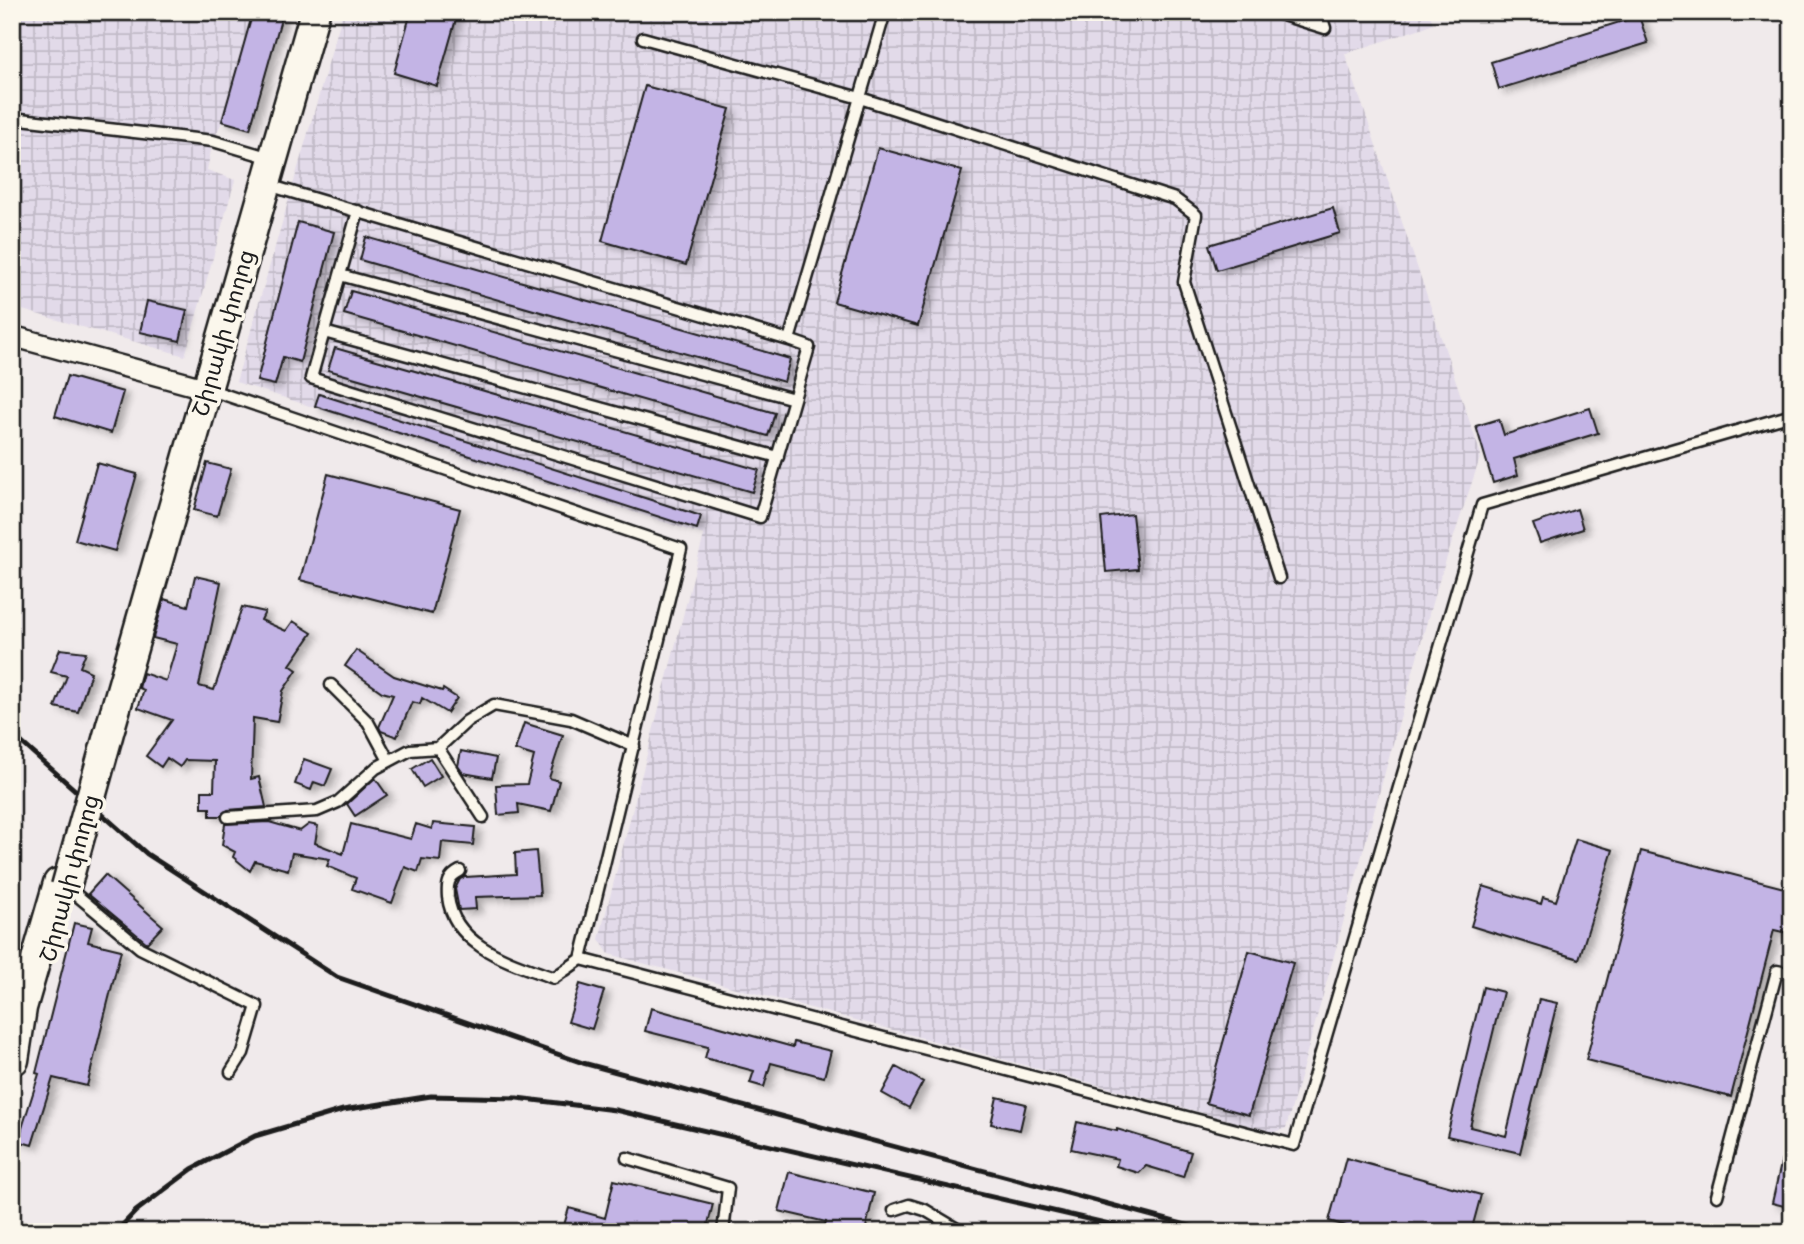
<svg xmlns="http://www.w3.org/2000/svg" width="1804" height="1244" viewBox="0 0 1804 1244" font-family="'Patrick Hand','Noto Sans Armenian',sans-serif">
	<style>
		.industrial { fill: url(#industrial-grid) }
		.building { fill: #c3b4e5; stroke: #1c1c1c; stroke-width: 2; filter: url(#shadow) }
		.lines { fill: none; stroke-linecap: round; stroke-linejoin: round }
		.service-casing { stroke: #1c1c1c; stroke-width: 15 }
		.minor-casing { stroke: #1c1c1c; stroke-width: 24 }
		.secondary-casing { stroke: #1c1c1c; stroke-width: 33 }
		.service { stroke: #fbf7ec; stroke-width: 10 }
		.minor { stroke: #fbf7ec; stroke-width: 19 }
		.secondary { stroke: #fbf7ec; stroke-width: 28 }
		.rail { stroke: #1c1c1c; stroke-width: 5 }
		.secondary-bridge-casing { stroke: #1c1c1c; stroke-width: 33; stroke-linecap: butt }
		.secondary-bridge { stroke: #fbf7ec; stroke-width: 28 }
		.labels { text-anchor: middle; stroke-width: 7; stroke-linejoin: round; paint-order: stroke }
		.street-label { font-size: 23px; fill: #1c1c1c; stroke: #fbf7ec }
	</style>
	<defs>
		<pattern id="industrial-grid" width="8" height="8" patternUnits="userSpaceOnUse" patternTransform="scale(1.75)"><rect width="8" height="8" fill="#e2dae9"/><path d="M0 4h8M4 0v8" fill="none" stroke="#c1bac7"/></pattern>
		<filter id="shadow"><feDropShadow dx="6" dy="3.5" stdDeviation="3.5" flood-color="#0004"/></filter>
	</defs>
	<rect width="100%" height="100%" fill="#f0eaeb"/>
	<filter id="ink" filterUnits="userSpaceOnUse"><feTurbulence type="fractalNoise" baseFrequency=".0143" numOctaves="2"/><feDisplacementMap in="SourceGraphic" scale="14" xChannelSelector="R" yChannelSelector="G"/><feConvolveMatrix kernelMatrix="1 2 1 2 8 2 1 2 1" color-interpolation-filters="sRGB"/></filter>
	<g filter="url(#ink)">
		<path class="industrial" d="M12,12H283L250,129L222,122L213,141L207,170L235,180L185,356L12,307Z
			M343,12H1429L1433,24L1345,54L1481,455L1434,596L1286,1128L1274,1132L609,954L599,939L704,535L236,382Z"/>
		<path class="building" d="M253,12H283L250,129L222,121Z
			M411,12H458L437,86L394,73Z
			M1639,16L1648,43L1499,89L1491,62Z
			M645,86L730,109L686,265L602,241Z
			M878,148L962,171L918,326L834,302Z
			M1333,208L1340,233L1217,270L1209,245Z
			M298,222L334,232L300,362L283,357L275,385L257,381Z
			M366,237L790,359L784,382L360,260Z
			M351,291L775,413L768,436L344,314Z
			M147,301L187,310L180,341L140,332Z
			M335,348L759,470L752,492L328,370Z
			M67,376L123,392L111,433L55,416Z
			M319,394L701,516L697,529L315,406Z
			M1590,408L1598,433L1514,459L1518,475L1493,483L1476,426L1499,419L1504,435Z
			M97,463L137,474L115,551L75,540Z
			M207,463L231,469L217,516L194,510Z
			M328,474L460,509L432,614L300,580Z
			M1577,509L1583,529L1540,543L1533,524Z
			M1132,514L1138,569L1106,572L1101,518Z
			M195,576L221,582L199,686L214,690L242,607L265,612L261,620L286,631L293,621L312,633L290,665L297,670L283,691L277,722L253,718L251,779L259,777L266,807L228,810L221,816H210V808H202V791H214L215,761L185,760L180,767L167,758L161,767L146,756L172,720L138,708L144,690L139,688L143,673L166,681L177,644L153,638L164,599L188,606Z
			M60,649L86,652L80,667L91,672L78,712L55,707L67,676L51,672Z
			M356,650L394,676L442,691L443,689L457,698L447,713L422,698L420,704L412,702L397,737L381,731L379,727L393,695L382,692L345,666Z
			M524,723L563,735L549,778L559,781L551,811L518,804L519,813L498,815L496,785L527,784L534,756L515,750Z
			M461,751L496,758L492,778L463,773L458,766Z
			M430,758L441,776L423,787L412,769Z
			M304,759L332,769L325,786L314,782L311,790L295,784Z
			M375,778L387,795L355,816L347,804Z
			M269,822L300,831L309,824L318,826L315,843L343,854L351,824L411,839L416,824L432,829L433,823L475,827L473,845L442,842L440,861L422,859L418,872L405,867L392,903L352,889L356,878L327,866L330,859L292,853L288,870L255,861L250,871L233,857L235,852L222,845L225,824Z
			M1576,839L1613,850L1579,959L1471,926L1483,886L1541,904L1543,897L1556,901Z
			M536,851L540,895L475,897L476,909L459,910L455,889L460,879L465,877L516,874L515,853Z
			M1641,851L1792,890V934L1774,930L1731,1097L1586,1060Z
			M105,875L163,926L147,943L88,894Z
			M74,923L92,927L88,942L121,950L87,1086L53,1078L32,1145L18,1141L39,1074L36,1073Z
			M1249,951L1293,963L1249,1115L1206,1103Z
			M580,984L604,991L592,1029L568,1022Z
			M1483,987L1503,992L1470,1127L1506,1136L1539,999L1557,1003L1520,1153L1447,1136Z
			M651,1008L793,1047L794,1042L831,1051L824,1077L771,1063L764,1087L750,1083L754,1071L705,1058L708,1047L645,1031Z
			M896,1067L923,1082L909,1108L882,1093Z
			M997,1097L1026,1104L1020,1130L991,1124Z
			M1077,1122L1117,1131V1129L1191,1152L1183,1177L1146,1166L1139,1173L1116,1166L1118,1159L1071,1149Z
			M1786,1142L1792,1143V1208L1772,1203Z
			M1346,1158L1481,1195L1471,1232H1368L1329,1221Z
			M789,1172L874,1193L865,1232H823L826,1222L779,1211Z
			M614,1180L713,1204L706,1232H562L569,1208L605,1218Z"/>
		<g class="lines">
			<g class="service-casing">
				<path id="service" d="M1273,12L1325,28L1320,12
					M643,38L860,98L1175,199L1196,215L1184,282L1279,578
					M12,118L213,141L271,158
					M268,185L789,340L809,347L760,517L311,378L358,211
					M340,275L794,399
					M324,332L778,457
					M789,340L885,12
					M208,389L681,549L581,959L554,978C514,963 454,948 448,897C447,884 448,877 460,871
					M331,685L368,722L389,761
					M438,748L483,817
					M228,817L317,811L338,802L376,768L410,750L438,748L467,721L494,705L571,719L634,746
					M67,887L140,948L257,1006L243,1053L231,1072
					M581,959L1294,1145L1482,505L1792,415
					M627,1158L728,1188L723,1232
					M1717,1196L1777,971L1792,974
					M894,1210L909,1205L925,1210L962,1232"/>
			</g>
			<g class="minor-casing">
				<path id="minor" d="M12,336L207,389"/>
			</g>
			<g class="secondary-casing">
				<path id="secondary" d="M111,725L315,12
					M14,1060L22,1008L58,883"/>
			</g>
			<use href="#service" class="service"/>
			<use href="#minor" class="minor"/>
			<use href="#secondary" class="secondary"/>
			<path class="rail" d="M12,734L147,854L337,977L583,1063L1212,1232
				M116,1232L136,1211L192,1169L255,1136L343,1110L431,1096L517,1098L615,1110L1144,1232"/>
			<g class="secondary-bridge-casing">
				<path id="secondary-bridge" d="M66,887L111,725"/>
			</g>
			<use href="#secondary-bridge" class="secondary-bridge"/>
		</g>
	</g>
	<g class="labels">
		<g class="street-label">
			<text transform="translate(223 333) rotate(-74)" y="8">Շիրակի փողոց</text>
			<text transform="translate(69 878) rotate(-75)" y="8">Շիրակի փողոց</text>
		</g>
	</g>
	<rect width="1804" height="1244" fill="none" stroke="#fbf7ec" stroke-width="42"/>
	<rect x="21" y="21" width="1762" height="1202" fill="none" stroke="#1c1c1c" stroke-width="2.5" filter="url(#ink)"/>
</svg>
